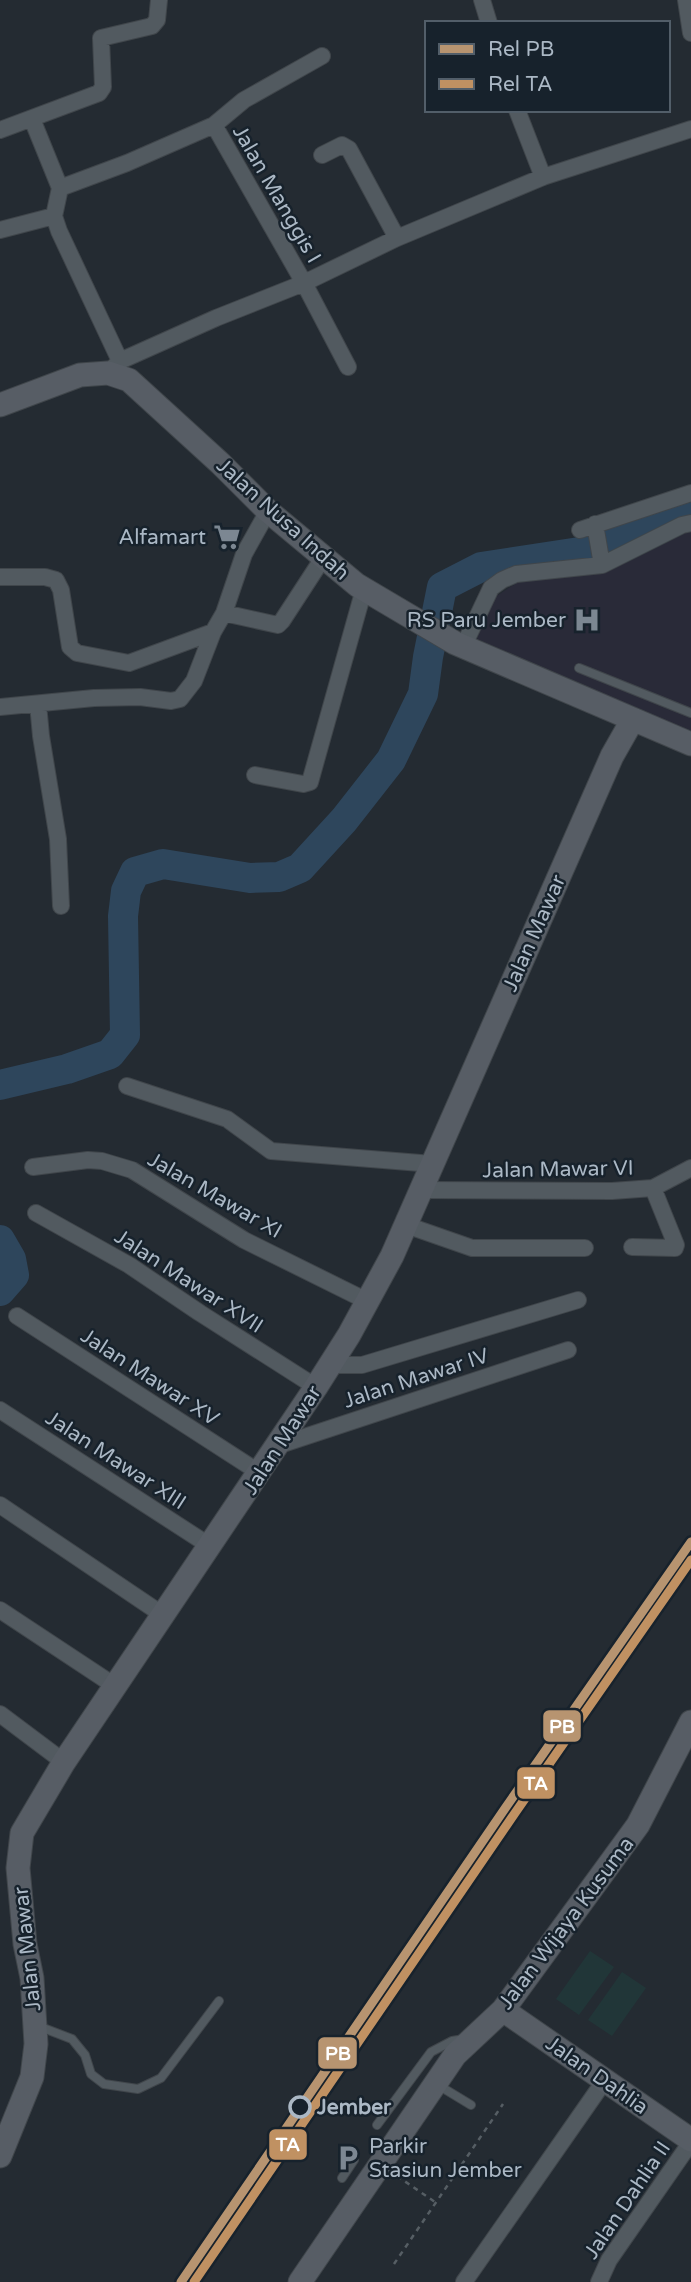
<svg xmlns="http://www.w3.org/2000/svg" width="691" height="2282" viewBox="0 0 691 2282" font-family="'Varela Round',sans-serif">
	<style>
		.medical { fill: #292a38 }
		.green { fill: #213638 }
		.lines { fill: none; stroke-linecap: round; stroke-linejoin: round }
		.river { stroke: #2e465c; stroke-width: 30 }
		.lane-casing { stroke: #40464b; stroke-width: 10 }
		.street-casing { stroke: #40464b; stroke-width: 18 }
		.secondary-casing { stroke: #40464b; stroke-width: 25 }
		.path { stroke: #565e64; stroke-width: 2.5; stroke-dasharray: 5 5; stroke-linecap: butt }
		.lane { stroke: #525a60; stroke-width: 8 }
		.street { stroke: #525a60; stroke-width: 16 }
		.secondary { stroke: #575d65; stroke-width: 23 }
		.rail-1-casing { stroke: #17222c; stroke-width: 14 }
		.rail-2-casing { stroke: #17222c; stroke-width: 14 }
		.rail-1 { stroke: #b79470; stroke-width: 9 }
		.rail-2 { stroke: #c09162; stroke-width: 9 }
		.stop-dot { fill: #17222c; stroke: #abb8c5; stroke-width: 3.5 }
		.labels { text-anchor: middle; stroke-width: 5; stroke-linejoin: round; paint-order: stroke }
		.street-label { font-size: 21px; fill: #abb8c5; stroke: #17222c }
		.poi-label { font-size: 21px; fill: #abb8c5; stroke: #17222c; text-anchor: end }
		.stop-label { font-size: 21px; font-weight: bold; fill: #abb8c5; stroke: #17222c; text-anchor: start }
		.line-badge { stroke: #17222c; stroke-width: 2.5 }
		.badge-label { font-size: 19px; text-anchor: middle; font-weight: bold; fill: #fff }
	</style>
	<rect width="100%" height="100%" fill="#242b32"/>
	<path class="medical" d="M691,518V735L477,639L489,601L535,571L603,550L667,522Z"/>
	<path class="green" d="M590,1951L614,1967L579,2015L556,1999Z
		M622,1972L646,1988L612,2036L588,2020Z"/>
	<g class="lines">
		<path class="river" d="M0,1085L67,1069L110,1054L125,1035L123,916L126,891L135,872L163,864L250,878L279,877L300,868L344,820L391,760L423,694L428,657L442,587L481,567L586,551L615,534L677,511L691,509
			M0,1240L11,1259L14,1275L0,1291"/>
		<g class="lane-casing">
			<path id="lane" d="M579,668L691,713
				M38,2026L72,2039L85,2055L91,2074L104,2084L138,2089L161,2078L219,2001
				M438,2085L471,2105
				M377,2125L431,2052L452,2041L464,2039
				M342,2178L354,2160"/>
		</g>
		<g class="street-casing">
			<path id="street" d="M482,0L489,23
				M686,0L691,33
				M517,110L543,177
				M32,119L60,188
				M214,125L304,283L348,367
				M0,130L99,93L103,87L101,38L152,26L157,20L159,0
				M322,155L342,145L349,149L397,238
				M0,230L54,216
				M120,361L59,231L54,216L60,188L127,163L214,125L244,100L322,56
				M108,373L120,361L216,318L304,283L397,238L543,177L691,129
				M595,524L602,565
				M580,530L691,493
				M0,577H45L56,580L61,590L70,647L77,653L129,663L213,632
				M224,613L278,625L282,621L323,558
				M463,647L491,588L502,580L516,574L602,565L682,525L691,523
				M38,704L41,736L58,839L61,906
				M0,707L94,698L140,697L171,701L180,699L194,681L213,632L224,613L244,554L268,511
				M255,775L303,784L310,782L364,589
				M127,1086L227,1119L271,1151L433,1164
				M33,1167L88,1160L102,1161L132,1170L244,1240L367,1301
				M421,1190L612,1191L653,1188L691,1168
				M36,1213L129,1265L200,1313L316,1387
				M406,1225L472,1248H585
				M632,1247L675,1248L676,1245L653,1188
				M17,1316L260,1473
				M330,1365H362L578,1300
				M0,1410L210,1546
				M277,1446L568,1350
				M0,1505L163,1615
				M0,1610L115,1686
				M0,1714L64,1762
				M464,2282L605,2080
				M599,2282L609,2260L691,2142"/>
		</g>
		<g class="secondary-casing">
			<path id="secondary" d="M0,405L80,375L108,373L129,380L221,464L268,511L357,585L455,643L691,744
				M503,2010L691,2140
				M0,2156L32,2077L36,2044L32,1978L25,1944L18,1868L22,1833L64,1762L316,1387L349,1335L392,1256L612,756L633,719
				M300,2282L455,2055L503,2010L638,1825L691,1722"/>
		</g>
		<path class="path" d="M397,2176L435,2202
			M394,2264L503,2104"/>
		<use href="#lane" class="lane"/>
		<use href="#street" class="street"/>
		<use href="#secondary" class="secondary"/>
		<g class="rail-1-casing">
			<path id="rail-1" d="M181,2282L506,1807L691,1542"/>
		</g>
		<g class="rail-2-casing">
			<path id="rail-2" d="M194,2282L515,1813L691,1560"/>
		</g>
		<use href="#rail-1" class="rail-1"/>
		<use href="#rail-2" class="rail-2"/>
	</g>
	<defs>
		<g id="supermarket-bare" transform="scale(2.1)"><path d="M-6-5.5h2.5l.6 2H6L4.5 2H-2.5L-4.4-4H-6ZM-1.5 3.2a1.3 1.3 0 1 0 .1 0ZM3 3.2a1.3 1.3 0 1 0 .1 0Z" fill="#7c8792" stroke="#17222c" stroke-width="2.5" paint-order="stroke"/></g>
		<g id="hospital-bare" transform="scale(2.1)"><path d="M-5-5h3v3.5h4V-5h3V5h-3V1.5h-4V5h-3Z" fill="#7c8792" stroke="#17222c" stroke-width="2.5" paint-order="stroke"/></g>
		<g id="parking-bare" transform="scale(2.1)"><path d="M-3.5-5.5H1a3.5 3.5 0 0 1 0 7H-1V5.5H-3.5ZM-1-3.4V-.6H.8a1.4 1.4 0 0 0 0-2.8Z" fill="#7c8792" stroke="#17222c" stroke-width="2.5" paint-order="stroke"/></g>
	</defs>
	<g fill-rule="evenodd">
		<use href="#supermarket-bare" x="227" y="537"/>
		<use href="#hospital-bare" x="587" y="620"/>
		<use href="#parking-bare" x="348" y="2158"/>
	</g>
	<circle class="stop-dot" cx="300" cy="2107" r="10"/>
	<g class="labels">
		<g class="street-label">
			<text transform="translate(277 194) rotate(60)" y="7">Jalan Manggis I</text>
			<text transform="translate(283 519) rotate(42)" y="7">Jalan Nusa Indah</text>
			<text transform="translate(534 933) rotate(-66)" y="7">Jalan Mawar</text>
			<text transform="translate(558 1169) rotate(-1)" y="7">Jalan Mawar VI</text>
			<text transform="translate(215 1195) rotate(30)" y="7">Jalan Mawar XI</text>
			<text transform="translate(189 1281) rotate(33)" y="7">Jalan Mawar XVII</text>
			<text transform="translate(150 1377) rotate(33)" y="7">Jalan Mawar XV</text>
			<text transform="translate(416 1378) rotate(-18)" y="7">Jalan Mawar IV</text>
			<text transform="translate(282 1440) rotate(-57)" y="7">Jalan Mawar</text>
			<text transform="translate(116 1460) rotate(33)" y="7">Jalan Mawar XIII</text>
			<text transform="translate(566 1923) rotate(-53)" y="7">Jalan Wijaya Kusuma</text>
			<text transform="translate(27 1949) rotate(-96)" y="7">Jalan Mawar</text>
			<text transform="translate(597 2075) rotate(35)" y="7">Jalan Dahlia</text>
			<text transform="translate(627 2200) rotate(-56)" y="7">Jalan Dahlia II</text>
		</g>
		<g class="poi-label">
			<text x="206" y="544">Alfamart</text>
			<text x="566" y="627">RS Paru Jember</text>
			<text x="369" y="2153" text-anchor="start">Parkir<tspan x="369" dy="24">Stasiun Jember</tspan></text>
		</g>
		<g class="stop-label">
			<text x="317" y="2114">Jember</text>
		</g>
	</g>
	<g class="line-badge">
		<rect x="542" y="1709" width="40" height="34" rx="7" fill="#b79470"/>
		<rect x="516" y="1766" width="40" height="34" rx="7" fill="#c09162"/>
		<rect x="317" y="2036" width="41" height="34" rx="7" fill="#b79470"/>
		<rect x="268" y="2128" width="40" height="33" rx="7" fill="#c09162"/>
	</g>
	<g class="badge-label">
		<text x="562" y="1733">PB</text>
		<text x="536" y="1790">TA</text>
		<text x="338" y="2060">PB</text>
		<text x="288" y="2151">TA</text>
	</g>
	<rect x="425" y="21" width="245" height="91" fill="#17222c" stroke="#525e69" stroke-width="2"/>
	<rect x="439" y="44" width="35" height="10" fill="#b79470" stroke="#525e69" stroke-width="2"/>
	<text x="488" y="56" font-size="21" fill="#abb8c5">Rel PB</text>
	<rect x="439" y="79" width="35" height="10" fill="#c09162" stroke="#525e69" stroke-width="2"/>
	<text x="488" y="91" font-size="21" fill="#abb8c5">Rel TA</text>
</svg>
